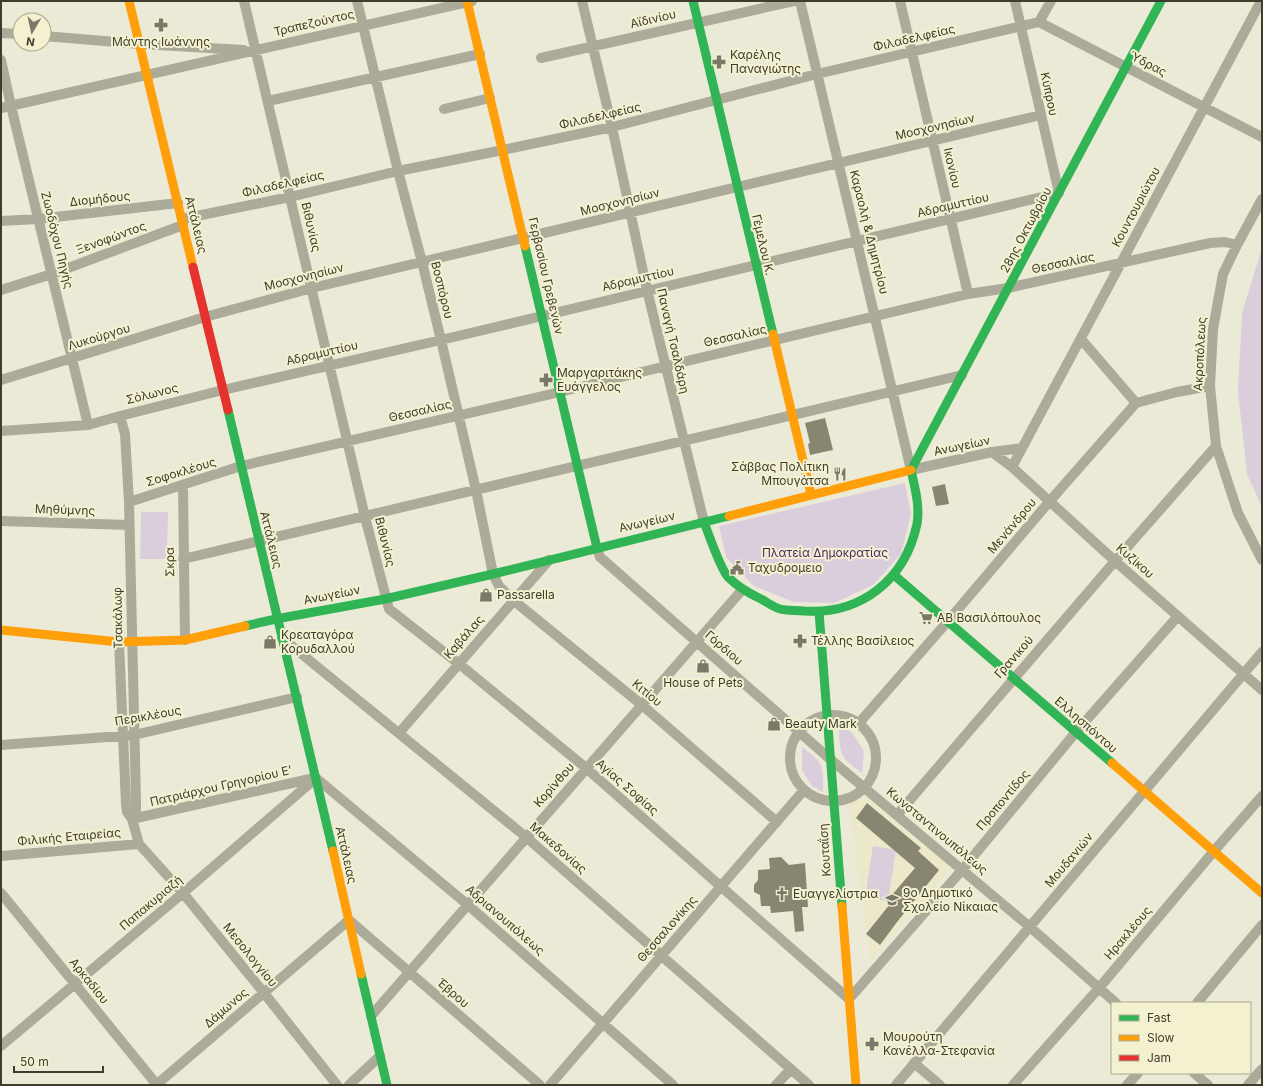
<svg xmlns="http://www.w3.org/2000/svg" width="1263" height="1086" viewBox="0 0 1263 1086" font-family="Inter,sans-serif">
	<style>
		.built { fill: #ebe9ca }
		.green { fill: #dacedc }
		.building { fill: #888671 }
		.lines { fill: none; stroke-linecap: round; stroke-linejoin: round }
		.street { stroke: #acab9a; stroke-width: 10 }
		.fast { stroke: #30b455; stroke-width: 9 }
		.slow { stroke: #ff9f0a; stroke-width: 9 }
		.jam { stroke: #e5322d; stroke-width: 9 }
		.labels { text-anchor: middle; stroke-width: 4; stroke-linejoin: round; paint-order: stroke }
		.street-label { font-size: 12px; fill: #3d3c2e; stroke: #f3f1cf }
		.poi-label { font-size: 12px; fill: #3d3c2e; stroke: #f3f1cf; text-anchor: start }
		.park-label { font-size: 12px; fill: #4c2766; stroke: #f3f1cf }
	</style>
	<rect width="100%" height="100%" fill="#ebead7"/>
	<path class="built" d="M868,794L953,866L870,961L849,804Z"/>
	<path class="green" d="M1262,248V507L1247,474L1238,391L1242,313Z
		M905,483L911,514L901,554L873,585L834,603L794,602L754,586L726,557L719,526Z
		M141,512H168L167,559H140Z
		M844,726L853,734L864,751L862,773C841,757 840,757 839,730Z
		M802,747C825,764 823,765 823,792L812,786L802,770Z
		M873,846L896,850L888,901L865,898Z"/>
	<path class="building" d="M825,418L833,450L810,455L808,444L810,443L805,423Z
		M945,484L949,504L936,506L932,487Z
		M867,803L921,848L918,851L939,870L897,922L880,945L866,934L890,904L886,902L915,868L856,818Z
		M781,857L789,865L805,863L808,907H802L804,931L795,932L793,911L771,913L770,906H761L760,895L754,892V885L758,880V870L770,869L769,858Z"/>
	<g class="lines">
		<path class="street" d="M244,1L365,517L389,609L458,663L586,768L849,999L962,870L1076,732L1178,616
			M357,1L398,171L422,262L441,340L476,490L493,574L499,586L513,600L642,705L777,822
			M582,1L612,127L647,290L704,522
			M800,1L911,470L992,452L1022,448
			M900,1L968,294
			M1039,22L1051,1
			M1,33L20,34
			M44,36L140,44L244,50
			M541,58L794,1
			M1,60L11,106L88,425
			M268,101L480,54
			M1,108L472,1
			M444,109L490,98
			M1262,199L1237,245L1223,274L1213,329L1210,386L1216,446L1238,513L1262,560
			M182,219L290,197L398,171L503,150L612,127L817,74L1039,22L1262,137
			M1,221L38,219L178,203
			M1,290L52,274L183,225
			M1081,339L1136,403
			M1,380L205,317L312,288L1041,115
			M120,416L125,434L129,502L136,801V811L132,819
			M1,431L88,425L120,416L223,390L441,340L1059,193L1015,1
			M992,452L1012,467L1115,561L1262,690
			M1012,467L1261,1
			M183,485L185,640
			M129,502L241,466L560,392L666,366L968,294L1008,288L1210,243L1225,242L1237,245
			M1,521L129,525
			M597,548L600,557L830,759L1030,927L1116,1003
			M183,559L962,375
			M282,638L526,837L809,1085
			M119,642L126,804L127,812L132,819L139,844L183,893L264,993L337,1085
			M790 758a43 43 0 1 1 86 0a43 43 0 1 1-86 0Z
			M859,723L948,621L1049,502L1136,403L1177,392L1210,386
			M399,733L549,560
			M1,745L134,735L297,697
			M316,778L468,905L673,1085
			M897,815L1115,561L1216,446
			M132,819L314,778
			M1,856L139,844
			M1,893L157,1085
			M1197,1003L1262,925
			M371,1016L742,590
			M1,1046L183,893L316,778
			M914,1063L940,1085
			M1194,1073L1208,1085
			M156,1085L349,920L540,1085
			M349,1085L380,1056
			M550,1085L804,790
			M776,1085L791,1069
			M896,1085L1262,652
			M1013,1085L1099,988L1214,851L1262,796
			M1127,1085L1138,1073
			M1248,1085L1262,1069"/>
		<path class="fast" d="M693,1L773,334
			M525,246L597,548
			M228,410L333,851
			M911,470L1161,1
			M704,522C709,535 720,568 728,577C738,587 748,593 761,599C767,602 773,607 780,609C787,611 796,610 804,611C861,615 905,580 917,524C920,506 915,488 911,470
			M894,575L1112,763
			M819,612L842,906
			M245,626L276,619L385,599L493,574L729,516
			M361,974L387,1085"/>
		<path class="slow" d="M129,1L193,267
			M467,1L525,246
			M773,334L811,494
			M729,516L911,470
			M1,630L119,642L185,640L245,626
			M1112,763L1262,893
			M333,851L361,974
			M842,906L856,1085"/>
		<path class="jam" d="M193,267L228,410"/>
	</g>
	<defs>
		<g id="pharmacy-bare" transform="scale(1.08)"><path d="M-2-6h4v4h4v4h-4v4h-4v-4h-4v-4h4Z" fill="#7a7969" stroke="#f3f1cf" stroke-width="2.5" paint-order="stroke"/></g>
		<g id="restaurant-bare" transform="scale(1.08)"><path d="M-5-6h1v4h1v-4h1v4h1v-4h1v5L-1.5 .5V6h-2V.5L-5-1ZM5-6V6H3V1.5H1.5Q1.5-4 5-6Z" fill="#7a7969" stroke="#f3f1cf" stroke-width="2.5" paint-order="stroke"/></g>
		<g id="civic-bare" transform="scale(1.08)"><path d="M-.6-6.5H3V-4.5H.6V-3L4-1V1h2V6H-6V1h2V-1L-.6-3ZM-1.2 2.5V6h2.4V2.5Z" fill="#7a7969" stroke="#f3f1cf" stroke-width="2.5" paint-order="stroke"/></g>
		<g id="shop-bare" transform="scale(1.08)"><path d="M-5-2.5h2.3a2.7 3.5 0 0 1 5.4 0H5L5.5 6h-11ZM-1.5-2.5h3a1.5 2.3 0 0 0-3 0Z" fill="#7a7969" stroke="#f3f1cf" stroke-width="2.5" paint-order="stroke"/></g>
		<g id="supermarket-bare" transform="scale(1.08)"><path d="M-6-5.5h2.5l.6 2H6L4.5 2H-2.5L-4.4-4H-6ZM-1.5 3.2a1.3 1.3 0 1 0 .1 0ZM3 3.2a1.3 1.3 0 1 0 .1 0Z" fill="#7a7969" stroke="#f3f1cf" stroke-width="2.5" paint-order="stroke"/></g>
		<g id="church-bare" transform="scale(1.08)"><path d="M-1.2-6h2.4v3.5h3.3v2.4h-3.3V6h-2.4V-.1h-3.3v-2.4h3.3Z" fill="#7a7969" stroke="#f3f1cf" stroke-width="2.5" paint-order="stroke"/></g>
		<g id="school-bare" transform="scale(1.08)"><path d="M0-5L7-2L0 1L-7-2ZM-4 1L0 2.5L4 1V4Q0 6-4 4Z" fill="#7a7969" stroke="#f3f1cf" stroke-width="2.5" paint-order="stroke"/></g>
	</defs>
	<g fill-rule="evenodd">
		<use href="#pharmacy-bare" x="161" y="25"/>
		<use href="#pharmacy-bare" x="719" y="62"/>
		<use href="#pharmacy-bare" x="546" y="380"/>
		<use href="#restaurant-bare" x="840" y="474"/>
		<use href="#civic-bare" x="737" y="568"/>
		<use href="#shop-bare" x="486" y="595"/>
		<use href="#supermarket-bare" x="926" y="618"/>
		<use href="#pharmacy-bare" x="800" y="641"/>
		<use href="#shop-bare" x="270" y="642"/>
		<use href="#shop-bare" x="703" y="666"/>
		<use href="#shop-bare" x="774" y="724"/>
		<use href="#church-bare" x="782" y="894"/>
		<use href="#school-bare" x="892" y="900"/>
		<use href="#pharmacy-bare" x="872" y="1044"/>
	</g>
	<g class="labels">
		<g class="street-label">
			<text transform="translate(653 19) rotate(-13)" y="4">Αϊδινίου</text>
			<text transform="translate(314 23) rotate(-13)" y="4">Τραπεζούντος</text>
			<text transform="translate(914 38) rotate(-13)" y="4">Φιλαδελφείας</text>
			<text transform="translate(1148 64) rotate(27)" y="4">Ύδρας</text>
			<text transform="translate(1049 94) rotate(78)" y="4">Κύπρου</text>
			<text transform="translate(600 116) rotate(-13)" y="4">Φιλαδελφείας</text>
			<text transform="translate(935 127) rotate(-13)" y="4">Μοσχονησίων</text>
			<text transform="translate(952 168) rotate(77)" y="4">Ικονίου</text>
			<text transform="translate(283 184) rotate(-13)" y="4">Φιλαδελφείας</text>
			<text transform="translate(100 199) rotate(-6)" y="4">Διομήδους</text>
			<text transform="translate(620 202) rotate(-14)" y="4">Μοσχονησίων</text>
			<text transform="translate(953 205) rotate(-13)" y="4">Αδραμυττίου</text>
			<text transform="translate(1136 207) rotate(-62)" y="4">Κουντουριώτου</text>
			<text transform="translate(196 225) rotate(76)" y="4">Αττάλειας</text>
			<text transform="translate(311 227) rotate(77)" y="4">Βιθυνίας</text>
			<text transform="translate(1026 230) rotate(-62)" y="4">28ης Οκτωβρίου</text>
			<text transform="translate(869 232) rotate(76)" y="4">Καραολή &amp; Δημητρίου</text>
			<text transform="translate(111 238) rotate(-20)" y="4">Ξενοφώντος</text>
			<text transform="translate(57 240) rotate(76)" y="4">Ζωοδόχου Πηγής</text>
			<text transform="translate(763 245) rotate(77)" y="4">Γέμελου Κ.</text>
			<text transform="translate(1063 263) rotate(-12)" y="4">Θεσσαλίας</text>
			<text transform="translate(546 276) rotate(77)" y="4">Γερβασίου Γρεβενών</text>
			<text transform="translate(304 277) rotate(-14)" y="4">Μοσχονησίων</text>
			<text transform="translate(638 279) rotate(-13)" y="4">Αδραμυττίου</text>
			<text transform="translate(442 290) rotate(76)" y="4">Βοσπόρου</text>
			<text transform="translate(735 336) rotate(-13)" y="4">Θεσσαλίας</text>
			<text transform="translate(99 337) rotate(-17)" y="4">Λυκούργου</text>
			<text transform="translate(673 341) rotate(77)" y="4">Παναγή Τσαλδάρη</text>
			<text transform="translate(322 353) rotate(-13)" y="4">Αδραμυττίου</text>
			<text transform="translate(1200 354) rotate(-87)" y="4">Ακροπόλεως</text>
			<text transform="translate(152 394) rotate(-14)" y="4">Σόλωνος</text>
			<text transform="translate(420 411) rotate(-13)" y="4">Θεσσαλίας</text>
			<text transform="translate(962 446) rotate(-12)" y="4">Ανωγείων</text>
			<text transform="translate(181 472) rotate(-17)" y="4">Σοφοκλέους</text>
			<text transform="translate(65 510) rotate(2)" y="4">Μηθύμνης</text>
			<text transform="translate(647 522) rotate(-13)" y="4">Ανωγείων</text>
			<text transform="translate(1012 526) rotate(-50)" y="4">Μενάνδρου</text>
			<text transform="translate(271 540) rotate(76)" y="4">Αττάλειας</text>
			<text transform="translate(385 542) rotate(76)" y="4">Βιθυνίας</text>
			<text transform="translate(1135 561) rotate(41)" y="4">Κυζίκου</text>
			<text transform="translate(170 562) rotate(-91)" y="4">Σκρα</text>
			<text transform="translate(332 595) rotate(-11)" y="4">Ανωγείων</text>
			<text transform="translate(118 618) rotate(-91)" y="4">Τσακάλωφ</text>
			<text transform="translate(464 637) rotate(-49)" y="4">Καβάλας</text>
			<text transform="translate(724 648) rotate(41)" y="4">Γόρδιου</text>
			<text transform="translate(1014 657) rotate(-49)" y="4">Γρανικού</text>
			<text transform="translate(647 693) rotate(40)" y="4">Κιτίου</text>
			<text transform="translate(148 716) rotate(-10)" y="4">Περικλέους</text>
			<text transform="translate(1086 725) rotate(41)" y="4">Ελλησπόντου</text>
			<text transform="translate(554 785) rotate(-49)" y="4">Κορίνθου</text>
			<text transform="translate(221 786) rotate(-13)" y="4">Πατριάρχου Γρηγορίου Ε'</text>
			<text transform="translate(627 787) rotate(41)" y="4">Αγίας Σοφίας</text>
			<text transform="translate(1003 800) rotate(-50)" y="4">Προποντίδος</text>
			<text transform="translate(937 831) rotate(40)" y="4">Κωνσταντινουπόλεως</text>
			<text transform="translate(69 837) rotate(-5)" y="4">Φιλικής Εταιρείας</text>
			<text transform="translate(558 848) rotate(41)" y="4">Μακεδονίας</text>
			<text transform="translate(825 850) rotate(-94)" y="4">Κουταΐση</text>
			<text transform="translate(346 855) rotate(77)" y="4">Αττάλειας</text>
			<text transform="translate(1069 860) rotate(-50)" y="4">Μουδανιών</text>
			<text transform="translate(151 903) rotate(-40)" y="4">Παπακυριαζή</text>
			<text transform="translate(505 920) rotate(41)" y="4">Αδριανουπόλεως</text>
			<text transform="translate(667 929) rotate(-49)" y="4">Θεσσαλονίκης</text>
			<text transform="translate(1128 933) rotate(-50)" y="4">Ηρακλέους</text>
			<text transform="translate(250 955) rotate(51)" y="4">Μεσολογγίου</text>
			<text transform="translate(89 981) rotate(51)" y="4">Αρκαδίου</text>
			<text transform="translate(453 993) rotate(41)" y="4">Έβρου</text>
			<text transform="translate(226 1008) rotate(-41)" y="4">Δάμωνος</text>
		</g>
		<g class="poi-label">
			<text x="161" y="46" text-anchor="middle">Μάντης Ιωάννης</text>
			<text x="730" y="59">Καρέλης<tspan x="730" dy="14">Παναγιώτης</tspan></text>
			<text x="557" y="377">Μαργαριτάκης<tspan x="557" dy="14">Ευάγγελος</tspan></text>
			<text x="829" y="471" text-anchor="end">Σάββας Πολίτικη<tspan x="829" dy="14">Μπουγάτσα</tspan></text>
			<text x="748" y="572">Ταχυδρομειο</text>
			<text x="497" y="599">Passarella</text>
			<text x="937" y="622">ΑΒ Βασιλόπουλος</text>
			<text x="281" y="639">Κρεαταγόρα<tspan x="281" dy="14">Κορυδαλλού</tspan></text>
			<text x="811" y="645">Τέλλης Βασίλειος</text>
			<text x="703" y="687" text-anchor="middle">House of Pets</text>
			<text x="785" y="728">Beauty Mark</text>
			<text x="903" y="897">9o Δημοτικό<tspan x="903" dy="14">Σχολείο Νίκαιας</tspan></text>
			<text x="793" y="898">Ευαγγελίστρια</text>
			<text x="883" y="1041">Μουρούτη<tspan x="883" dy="14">Κανέλλα-Στεφανία</tspan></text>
		</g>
		<g class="park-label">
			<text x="825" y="557">Πλατεία Δημοκρατίας</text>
		</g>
	</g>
	<rect width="1263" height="1086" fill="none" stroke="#3d3c2e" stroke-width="4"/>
	<rect x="1111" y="1002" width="140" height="72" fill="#f3f1cf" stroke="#aaa98f"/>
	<rect x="1119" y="1015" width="20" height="6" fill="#30b455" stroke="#aaa98f"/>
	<text x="1147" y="1022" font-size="12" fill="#3d3c2e">Fast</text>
	<rect x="1119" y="1035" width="20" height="6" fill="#ff9f0a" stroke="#aaa98f"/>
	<text x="1147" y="1042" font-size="12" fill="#3d3c2e">Slow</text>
	<rect x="1119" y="1055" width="20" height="6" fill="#e5322d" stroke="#aaa98f"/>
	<text x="1147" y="1062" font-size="12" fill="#3d3c2e">Jam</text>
	<g transform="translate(32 32) rotate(189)"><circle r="19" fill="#f3f1cf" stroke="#aaa98f"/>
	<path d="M0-3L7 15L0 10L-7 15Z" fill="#7a7969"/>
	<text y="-6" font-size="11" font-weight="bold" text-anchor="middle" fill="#3d3c2e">N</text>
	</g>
	<path d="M14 1066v6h89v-6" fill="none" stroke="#3d3c2e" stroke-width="2"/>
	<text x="20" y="1066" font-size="12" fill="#3d3c2e" stroke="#f3f1cf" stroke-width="3" paint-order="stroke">50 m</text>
</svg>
